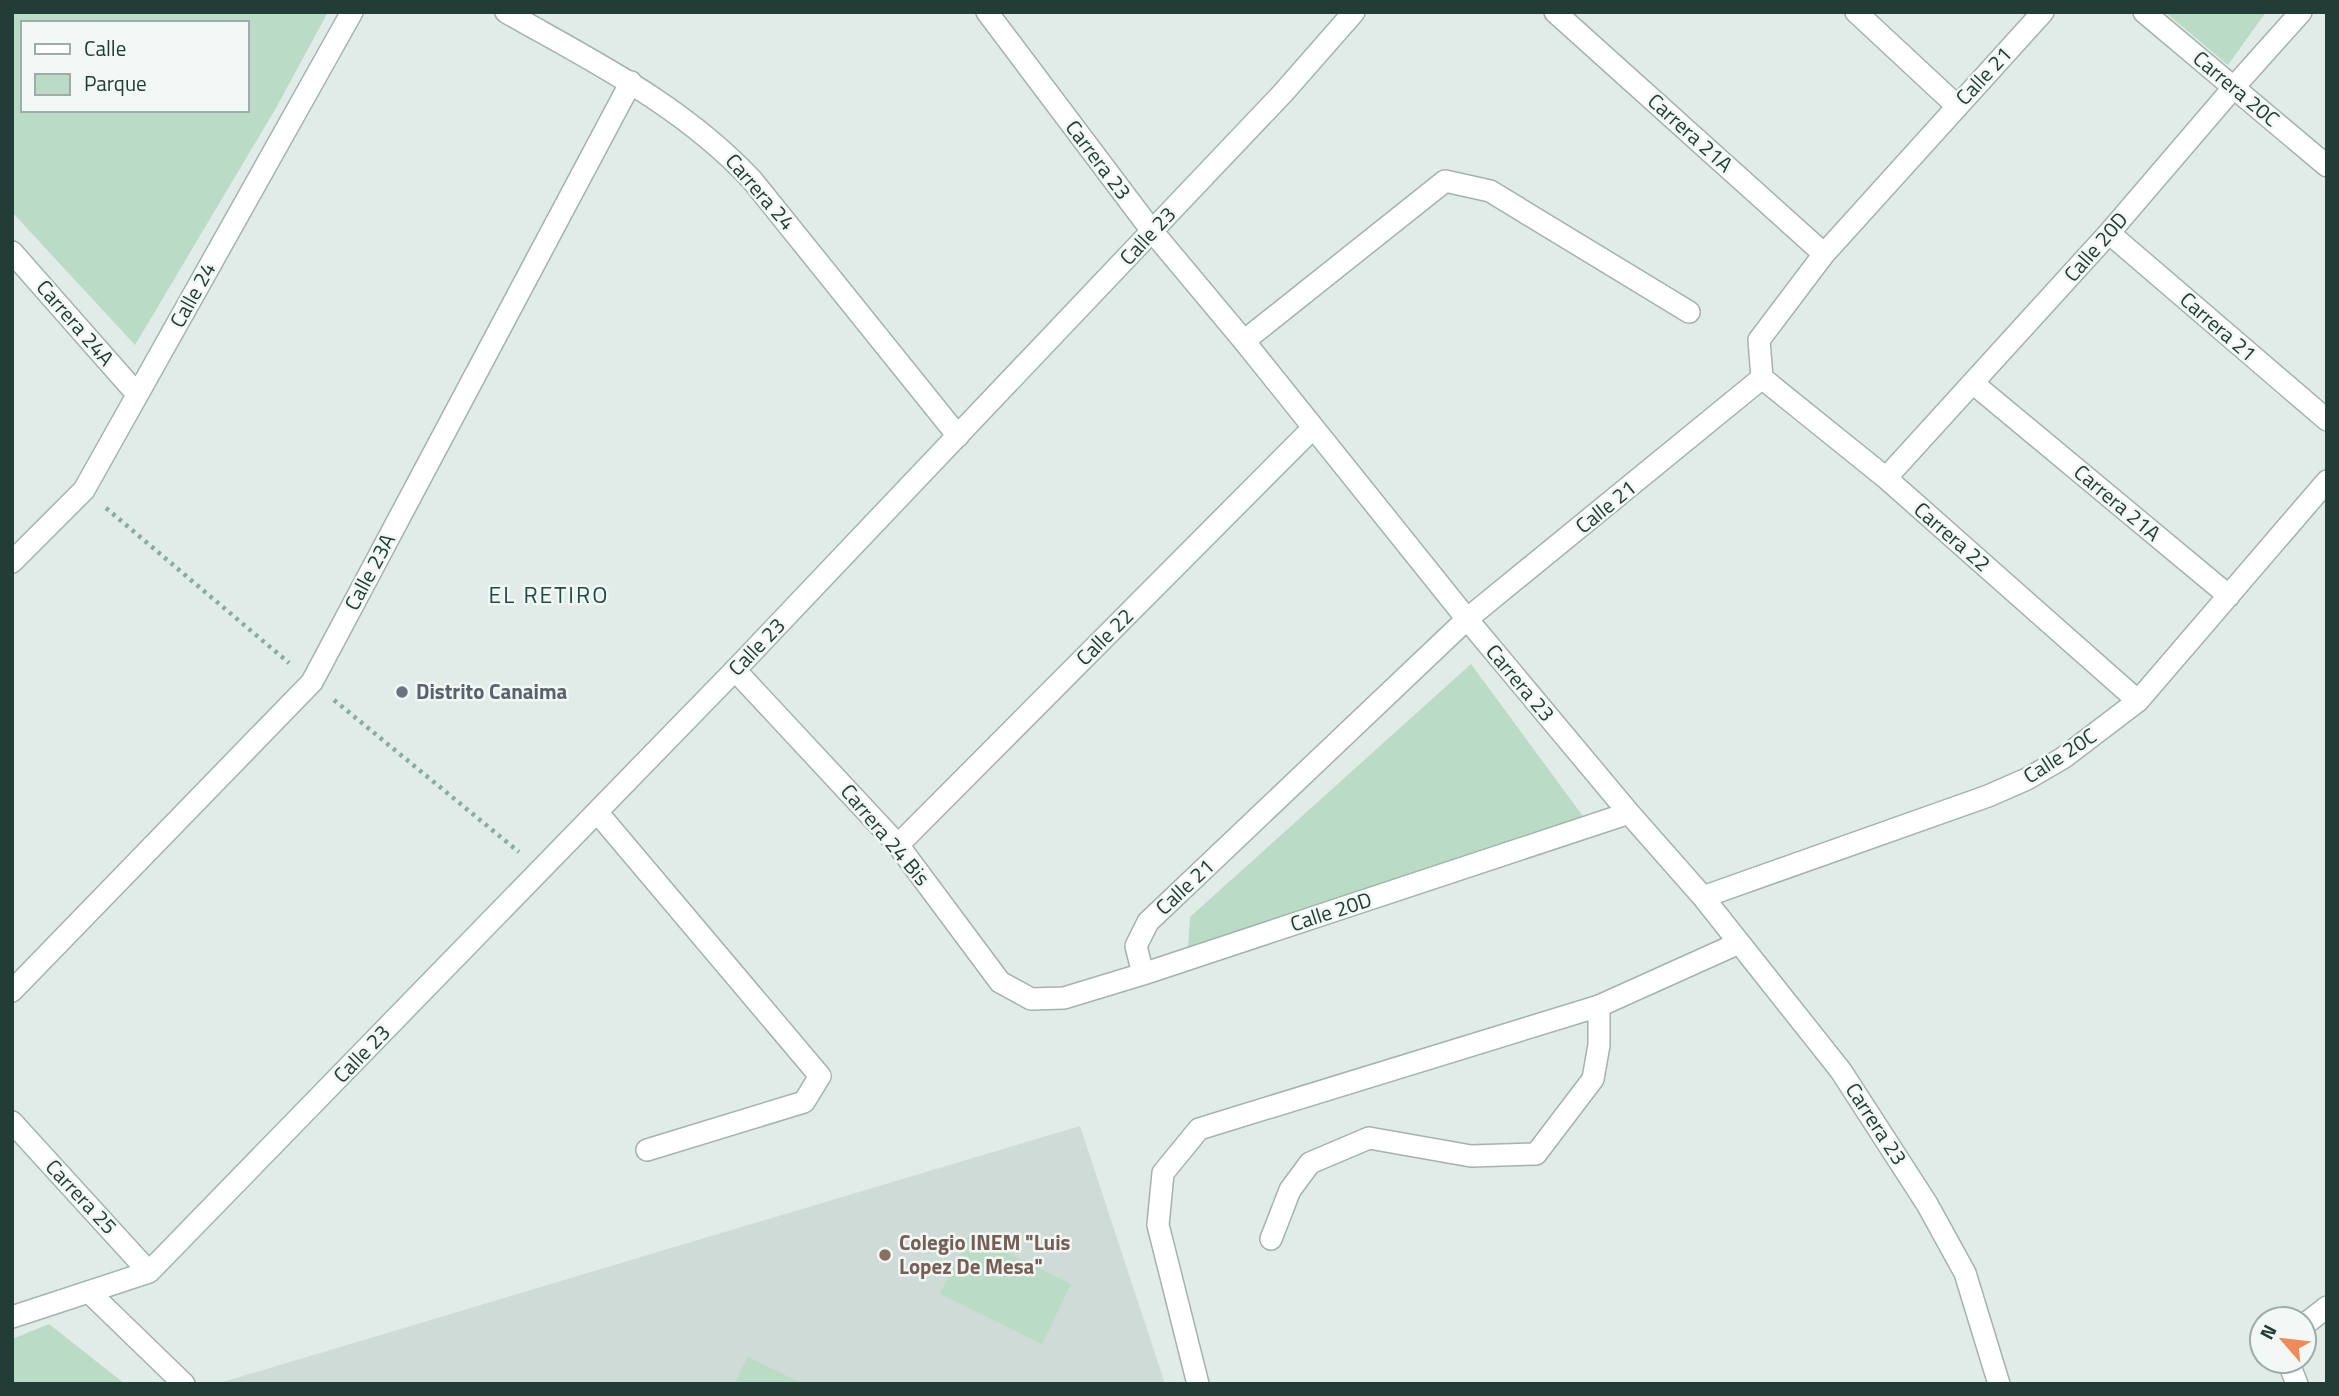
<svg xmlns="http://www.w3.org/2000/svg" width="2339" height="1396" viewBox="0 0 2339 1396" font-family="'Titillium Web',sans-serif">
	<style>
		.built { fill: #cfdbd6 }
		.green { fill: #badcc6; fill-rule: evenodd }
		.lines { fill: none; stroke-linecap: round; stroke-linejoin: round }
		.lane-casing { stroke: #a4b3ae; stroke-width: 24 }
		.street-casing { stroke: #a4b3ae; stroke-width: 24 }
		.secondary-casing { stroke: #a0b7b0; stroke-width: 24 }
		.path { stroke: #82aea4; stroke-width: 4.5; stroke-dasharray: 3.5 5; stroke-linecap: butt }
		.lane { stroke: #fff; stroke-width: 21 }
		.street { stroke: #fff; stroke-width: 21 }
		.secondary { stroke: #fff; stroke-width: 21 }
		.worship-dot { fill: #6b7280; stroke: #f1f8f5; stroke-width: 2.5 }
		.education-dot { fill: #8d6e63; stroke: #f1f8f5; stroke-width: 2.5 }
		.labels { text-anchor: middle; stroke-width: 5; stroke-linejoin: round; paint-order: stroke }
		.street-label { font-size: 21px; fill: #223c36; stroke: #f1f8f5 }
		.worship-label { font-size: 21px; font-weight: bold; fill: #5b616d; stroke: #f1f8f5; text-anchor: start }
		.education-label { font-size: 21px; font-weight: bold; fill: #785e54; stroke: #f1f8f5; text-anchor: start }
		.neighbourhood-label { font-size: 23px; letter-spacing: 2px; fill: #1e4d45; stroke: #f1f8f5 }
	</style>
	<rect width="100%" height="100%" fill="#e1ebe7"/>
	<path class="built" d="M1080,1126L1165,1384H216Z"/>
	<path class="green" d="M12,12H328L276,108L135,345L12,212ZM23,23H247V110H23Z
		M2165,12H2266L2228,65Z
		M1471,664L1585,819L1188,947L1190,917Z
		M969,1234L1071,1284L1042,1344L940,1294Z
		M49,1324L125,1384H12V1339Z
		M748,1357L803,1384H734Z"/>
	<g class="lines">
		<g class="lane-casing">
			<path id="lane" d="M1244,341L1445,181L1490,191L1689,312
				M597,812L820,1076L804,1102L647,1150
				M1271,1239L1290,1190L1310,1163L1369,1138L1471,1156L1536,1154L1593,1079L1599,1045V1006
				M89,1292L184,1384
				M2304,1325L2327,1307
				M2288,1361L2297,1384"/>
		</g>
		<g class="street-casing">
			<path id="street" d="M506,12C594,62 682,105 752,180L958,436
				M987,12L1152,231L1244,341L1467,619L1629,813L1703,897L1841,1071L1927,1204L1965,1273L1999,1384
				M1555,12L1824,254
				M1856,12L1957,106
				M2144,12L2327,166
				M2109,233L2327,420
				M12,252L137,394
				M1762,378L1886,478L2138,701
				M1974,384L2229,596
				M1886,478L2109,233L2234,87L2301,12
				M12,562L84,490L352,12
				M735,670L898,845L1000,982L1031,999L1064,998L1143,974L1629,813
				M898,845L1313,428
				M1703,897L1988,796L2027,779L2063,758L2138,701L2327,481
				M1143,974L1136,946L1148,922L1467,619L1762,378L1759,340L1824,254L2043,12
				M12,991L312,682L631,82
				M1198,1384L1158,1225L1163,1173L1199,1129L1599,1006L1739,943"/>
		</g>
		<g class="secondary-casing">
			<path id="secondary" d="M12,1122L149,1272
				M12,1317L149,1272L735,670L1283,93L1354,12"/>
		</g>
		<path class="path" d="M106,508L289,663
			M334,700L519,852"/>
		<use href="#lane" class="lane"/>
		<use href="#street" class="street"/>
		<use href="#secondary" class="secondary"/>
	</g>
	<circle class="worship-dot" cx="402" cy="692" r="7"/>
	<circle class="education-dot" cx="885" cy="1255" r="7"/>
	<g class="labels">
		<g class="street-label">
			<text transform="translate(1984 76) rotate(-47)" y="7">Calle 21</text>
			<text transform="translate(2236 89) rotate(40)" y="7">Carrera 20C</text>
			<text transform="translate(1690 133) rotate(42)" y="7">Carrera 21A</text>
			<text transform="translate(1098 160) rotate(53)" y="7">Carrera 23</text>
			<text transform="translate(760 192) rotate(49)" y="7">Carrera 24</text>
			<text transform="translate(1148 236) rotate(-47)" y="7">Calle 23</text>
			<text transform="translate(2096 247) rotate(-49)" y="7">Calle 20D</text>
			<text transform="translate(193 295) rotate(-61)" y="7">Calle 24</text>
			<text transform="translate(75 323) rotate(49)" y="7">Carrera 24A</text>
			<text transform="translate(2218 327) rotate(41)" y="7">Carrera 21</text>
			<text transform="translate(2117 503) rotate(40)" y="7">Carrera 21A</text>
			<text transform="translate(1606 507) rotate(-39)" y="7">Calle 21</text>
			<text transform="translate(1952 537) rotate(41)" y="7">Carrera 22</text>
			<text transform="translate(370 572) rotate(-62)" y="7">Calle 23A</text>
			<text transform="translate(1105 637) rotate(-45)" y="7">Calle 22</text>
			<text transform="translate(757 647) rotate(-46)" y="7">Calle 23</text>
			<text transform="translate(1520 683) rotate(50)" y="7">Carrera 23</text>
			<text transform="translate(2060 756) rotate(-33)" y="7">Calle 20C</text>
			<text transform="translate(885 835) rotate(50)" y="7">Carrera 24 Bis</text>
			<text transform="translate(1185 887) rotate(-43)" y="7">Calle 21</text>
			<text transform="translate(1331 912) rotate(-18)" y="7">Calle 20D</text>
			<text transform="translate(362 1054) rotate(-46)" y="7">Calle 23</text>
			<text transform="translate(1876 1124) rotate(57)" y="7">Carrera 23</text>
			<text transform="translate(81 1197) rotate(47)" y="7">Carrera 25</text>
		</g>
		<g class="worship-label">
			<text x="416" y="699">Distrito Canaima</text>
		</g>
		<g class="education-label">
			<text x="899" y="1250">Colegio INEM "Luis<tspan x="899" dy="24">Lopez De Mesa"</tspan></text>
		</g>
		<g class="neighbourhood-label">
			<text x="549" y="603">EL RETIRO</text>
		</g>
	</g>
	<rect width="2339" height="1396" fill="none" stroke="#223c36" stroke-width="28"/>
	<rect x="21" y="21" width="228" height="91" fill="#f1f8f5" stroke="#9eada9" stroke-width="2"/>
	<rect x="35" y="44" width="35" height="10" fill="#ffffff" stroke="#9eada9" stroke-width="2"/>
	<text x="84" y="56" font-size="21" fill="#223c36">Calle</text>
	<rect x="35" y="74" width="35" height="21" fill="#badcc6" stroke="#9eada9" stroke-width="2"/>
	<text x="84" y="91" font-size="21" fill="#223c36">Parque</text>
	<g transform="translate(2283 1340) rotate(298)"><circle r="33" fill="#f1f8f5" stroke="#9eada9" stroke-width="2"/>
	<path d="M0-5L12 26L0 18L-12 26Z" fill="#ef8a5b"/>
	<text y="-10" font-size="19" font-weight="bold" text-anchor="middle" fill="#223c36">N</text>
	</g>
</svg>
